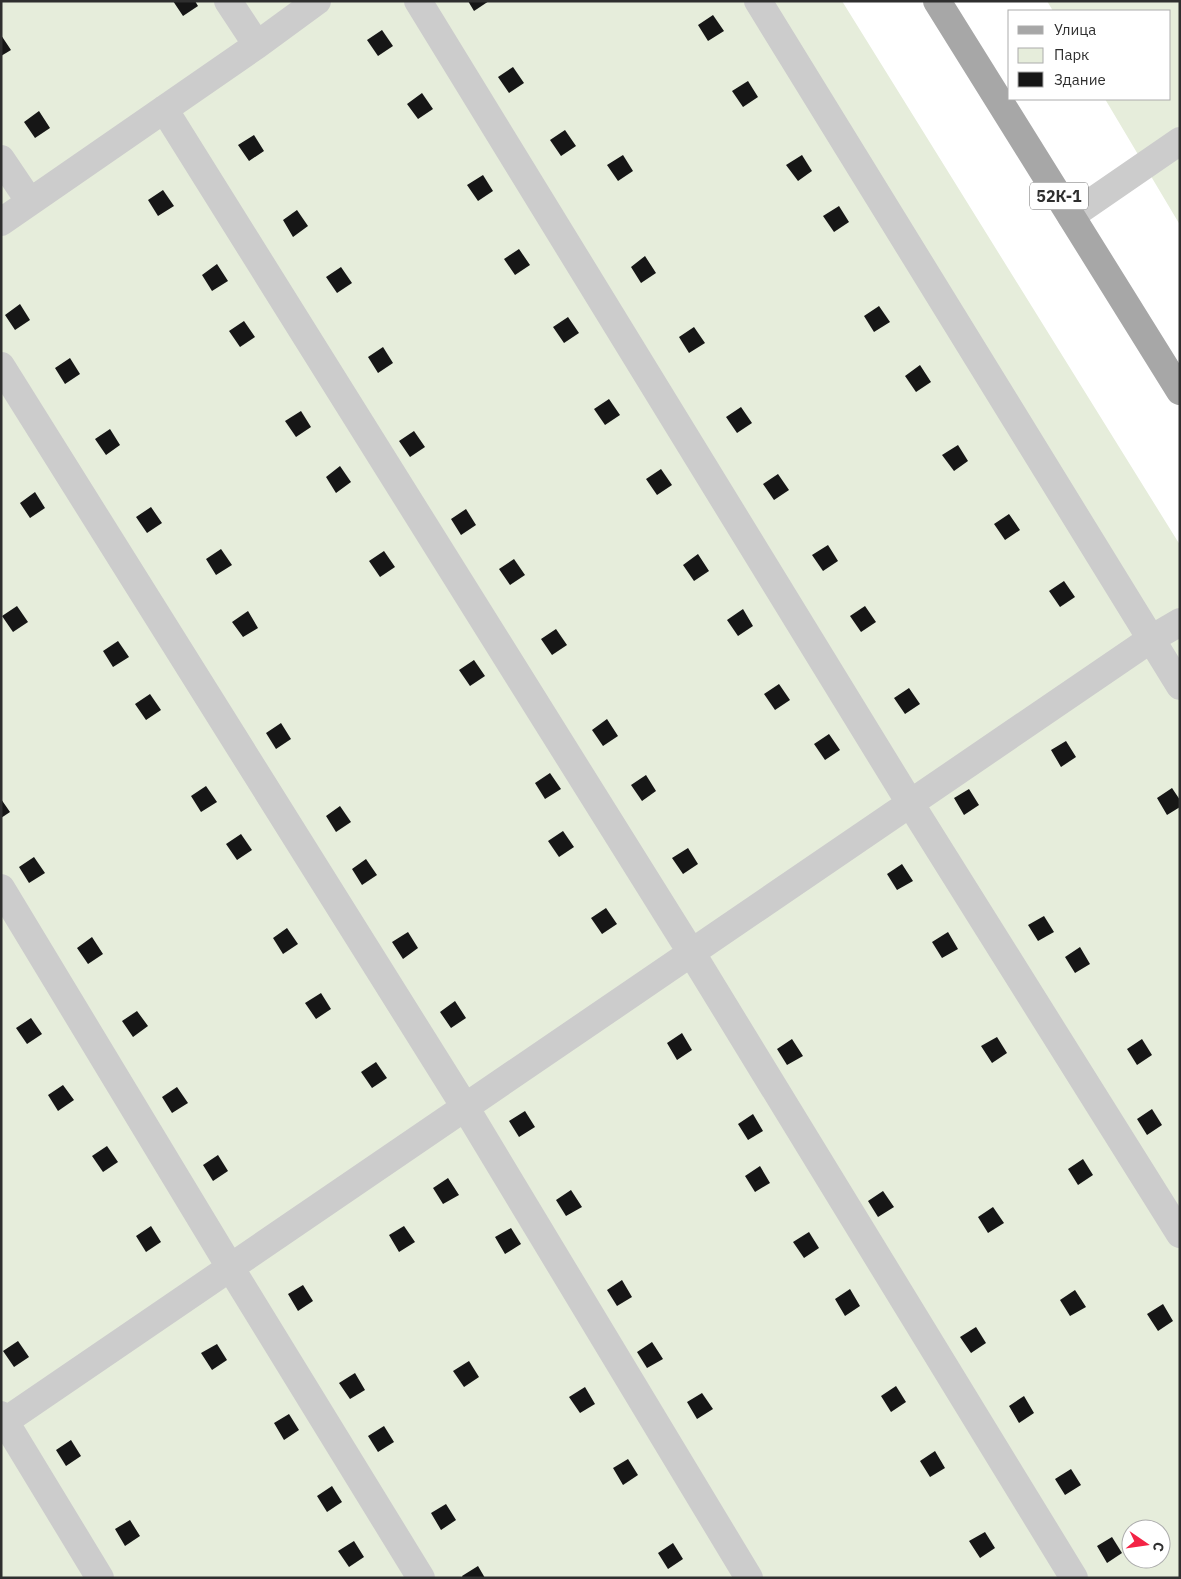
<svg xmlns="http://www.w3.org/2000/svg" width="1181" height="1579" viewBox="0 0 1181 1579" font-family="'IBM Plex Sans',sans-serif">
	<style>
		.green { fill: #e6eddb; fill-rule: evenodd }
		.building { fill: #161616 }
		.lines { fill: none; stroke-linecap: round; stroke-linejoin: round }
		.minor { stroke: #ccc; stroke-width: 28 }
		.major { stroke: #a7a7a7; stroke-width: 28 }
		.labels { text-anchor: middle; stroke-width: 5; stroke-linejoin: round; paint-order: stroke }
		.shield { fill: #fff; stroke: #6d6d6d; stroke-width: 1 }
		.shield-label { font-size: 16px; font-weight: bold; fill: #2f2f2f }
	</style>
	<rect width="100%" height="100%" fill="#fff"/>
	<path class="green" d="M1,1H842L1180,545V1578H1ZM1131,1529H1161V1559H1131Z
		M1047,1H1180V225L1105,99H1170V11H1053Z"/>
	<path class="building" d="M173,1H195L198,6L183,16Z
		M468,1H489L474,11Z
		M713,15L724,31L708,41L698,25Z
		M382,30L393,46L378,56L367,40Z
		M1,35L11,50L1,56Z
		M513,67L524,83L509,93L498,77Z
		M748,81L758,97L743,107L732,91Z
		M422,93L433,109L418,119L407,104Z
		M39,111L50,128L35,138L24,122Z
		M565,130L576,146L561,156L550,140Z
		M254,135L264,151L249,161L238,145Z
		M623,155L633,171L618,181L607,165Z
		M802,155L812,171L798,181L786,165Z
		M483,175L493,191L478,201L467,185Z
		M163,190L174,206L158,216L148,200Z
		M839,206L849,222L834,232L823,216Z
		M297,210L308,226L293,237L283,220Z
		M519,249L530,265L515,275L504,259Z
		M645,256L656,273L641,283L631,267Z
		M217,264L228,281L212,291L202,275Z
		M341,267L352,283L337,293L326,277Z
		M20,304L30,320L15,330L5,315Z
		M879,306L890,322L874,332L864,316Z
		M568,317L579,333L564,343L553,327Z
		M244,321L255,337L240,347L229,331Z
		M694,327L705,343L689,353L679,337Z
		M383,347L393,363L378,373L368,357Z
		M70,358L80,374L65,384L55,368Z
		M920,365L931,382L916,392L905,376Z
		M609,399L620,415L605,425L594,409Z
		M741,407L752,423L737,433L726,417Z
		M301,411L311,427L296,437L285,421Z
		M110,429L120,445L106,455L95,439Z
		M414,431L425,447L410,457L399,441Z
		M958,445L968,461L954,471L942,455Z
		M340,466L351,482L336,493L326,477Z
		M661,469L672,485L657,495L646,479Z
		M778,474L789,490L774,500L763,484Z
		M35,492L45,508L30,518L20,503Z
		M151,507L162,523L147,533L136,517Z
		M466,509L476,525L461,535L451,519Z
		M1009,514L1020,530L1005,540L994,524Z
		M828,545L838,561L823,571L812,555Z
		M221,549L232,565L216,575L206,559Z
		M384,551L395,567L380,577L369,561Z
		M698,554L709,571L694,581L683,565Z
		M514,559L525,575L510,585L499,569Z
		M1064,581L1075,597L1060,607L1049,591Z
		M17,606L28,622L13,632L2,616Z
		M865,606L876,622L861,632L850,616Z
		M743,609L753,626L738,636L727,620Z
		M248,611L258,628L243,637L232,622Z
		M556,629L567,645L552,655L541,639Z
		M118,641L129,657L113,667L103,651Z
		M474,660L485,676L470,686L459,670Z
		M779,684L790,700L775,710L764,694Z
		M909,688L920,704L905,714L894,698Z
		M150,694L161,710L146,720L135,704Z
		M607,719L618,736L603,746L592,730Z
		M281,723L291,739L276,749L266,733Z
		M829,734L840,750L825,760L814,744Z
		M1066,741L1076,757L1061,767L1051,750Z
		M550,773L561,789L545,799L535,783Z
		M646,775L656,791L642,801L631,785Z
		M206,786L217,802L201,812L191,796Z
		M1172,788L1180,800V807L1167,815L1157,798Z
		M969,789L979,805L964,815L954,798Z
		M1,799L10,812L1,818Z
		M340,806L351,822L336,832L326,816Z
		M563,831L574,847L559,857L548,841Z
		M241,834L252,850L237,860L226,844Z
		M688,848L698,864L683,874L672,858Z
		M34,857L45,873L29,883L19,867Z
		M366,859L377,875L362,885L352,869Z
		M902,864L913,881L897,890L887,874Z
		M606,908L617,924L602,934L591,918Z
		M1044,916L1054,932L1038,941L1028,925Z
		M287,928L298,944L283,954L273,938Z
		M408,932L418,948L403,959L392,942Z
		M948,932L958,949L942,958L932,942Z
		M92,937L103,954L88,964L77,948Z
		M1080,947L1090,964L1075,973L1065,957Z
		M321,993L331,1009L316,1019L305,1003Z
		M455,1001L466,1018L451,1028L440,1012Z
		M137,1011L148,1026L133,1037L122,1021Z
		M31,1018L42,1034L27,1044L16,1028Z
		M682,1033L692,1050L677,1060L667,1043Z
		M997,1037L1007,1053L992,1063L981,1046Z
		M792,1039L803,1056L787,1065L777,1049Z
		M1142,1039L1152,1055L1137,1065L1127,1049Z
		M376,1062L387,1078L372,1088L361,1072Z
		M63,1085L74,1100L58,1111L48,1095Z
		M177,1087L188,1103L172,1113L162,1097Z
		M1152,1109L1162,1125L1147,1135L1137,1119Z
		M525,1111L535,1127L519,1137L509,1121Z
		M753,1114L763,1131L748,1140L738,1124Z
		M107,1146L118,1162L103,1172L92,1156Z
		M218,1155L228,1171L213,1181L203,1165Z
		M1083,1159L1093,1175L1078,1185L1068,1169Z
		M760,1166L770,1183L755,1192L745,1176Z
		M448,1178L459,1195L443,1204L433,1188Z
		M571,1190L582,1207L566,1216L556,1200Z
		M883,1191L894,1207L878,1217L868,1201Z
		M993,1207L1004,1223L988,1233L978,1217Z
		M151,1226L161,1242L146,1252L136,1236Z
		M404,1226L415,1242L399,1252L389,1235Z
		M511,1228L521,1244L505,1254L495,1237Z
		M809,1232L819,1248L804,1258L793,1242Z
		M622,1280L632,1297L617,1306L607,1290Z
		M303,1285L313,1301L298,1311L288,1294Z
		M850,1289L860,1306L845,1316L835,1299Z
		M1075,1290L1086,1307L1070,1316L1060,1300Z
		M1163,1304L1173,1321L1158,1331L1147,1314Z
		M976,1327L986,1343L971,1353L960,1337Z
		M18,1341L29,1357L14,1367L3,1351Z
		M652,1342L663,1359L647,1368L637,1352Z
		M217,1344L227,1360L212,1370L201,1353Z
		M469,1361L479,1377L464,1387L453,1371Z
		M355,1373L365,1390L350,1399L339,1383Z
		M896,1386L906,1402L891,1412L881,1396Z
		M585,1387L595,1404L580,1413L569,1397Z
		M702,1393L713,1409L697,1419L687,1402Z
		M1024,1396L1034,1413L1019,1423L1009,1406Z
		M289,1414L299,1430L284,1440L274,1423Z
		M384,1426L394,1442L378,1452L368,1436Z
		M71,1440L81,1456L66,1466L56,1450Z
		M935,1451L945,1468L930,1477L920,1461Z
		M628,1459L638,1475L623,1485L613,1468Z
		M1071,1469L1081,1485L1065,1495L1055,1479Z
		M332,1486L342,1502L327,1512L317,1496Z
		M446,1504L456,1520L441,1530L431,1513Z
		M130,1520L140,1536L125,1546L115,1529Z
		M985,1532L995,1548L980,1558L969,1541Z
		M1112,1537L1122,1553L1107,1563L1097,1546Z
		M354,1541L364,1557L349,1567L338,1551Z
		M673,1543L683,1559L668,1569L658,1553Z
		M478,1566L485,1578H463L462,1576Z"/>
	<g class="lines">
		<path class="minor" d="M228,1L257,45
			M418,1L910,803L1180,1234
			M758,1L1180,686
			M164,109L691,952L1074,1578
			M1,159L30,202
			M1071,216L1180,141
			M1,222L257,45L317,1
			M1,366L465,1107L749,1578
			M1,888L230,1267L421,1578
			M1,1415L100,1578
			M1,1424L1151,639L1180,622"/>
		<path class="major" d="M937,1L1180,391"/>
	</g>
	<g class="labels">
		<rect class="shield" x="1030" y="182.5" width="58" height="27" rx="4"/>
		<g class="shield-label">
			<text x="1059" y="202">52К-1</text>
		</g>
	</g>
	<rect width="1181" height="1579" fill="none" stroke="#2f2f2f" stroke-width="5"/>
	<rect x="1008" y="10" width="162" height="90" fill="#ffffff" stroke="#acacac"/>
	<rect x="1018" y="26" width="25" height="8" fill="#a7a7a7" stroke="#acacac"/>
	<text x="1054" y="35" font-size="15" fill="#2f2f2f">Улица</text>
	<rect x="1018" y="48" width="25" height="15" fill="#e6eddb" stroke="#acacac"/>
	<text x="1054" y="60" font-size="15" fill="#2f2f2f">Парк</text>
	<rect x="1018" y="72" width="25" height="15" fill="#161616" stroke="#acacac"/>
	<text x="1054" y="85" font-size="15" fill="#2f2f2f">Здание</text>
	<g transform="translate(1146 1544) rotate(103)"><circle r="24" fill="#ffffff" stroke="#acacac"/>
	<path d="M0-4L9 19L0 12L-9 19Z" fill="#f32345"/>
	<text y="-8" font-size="14" font-weight="bold" text-anchor="middle" fill="#2f2f2f">С</text>
	</g>
</svg>
